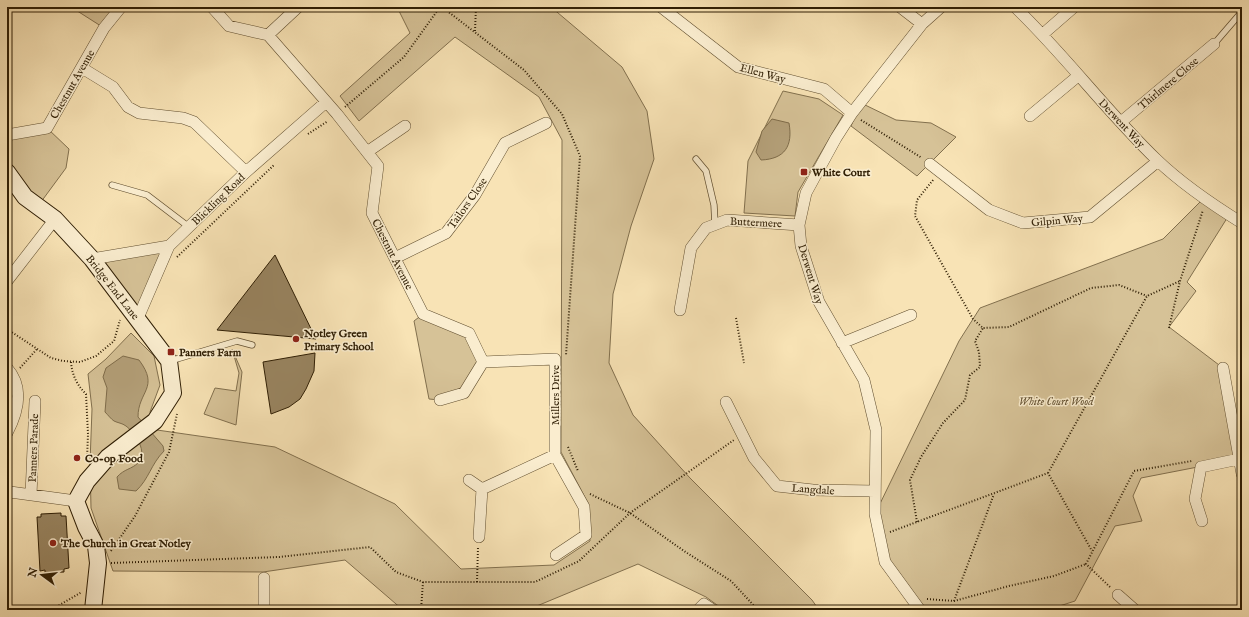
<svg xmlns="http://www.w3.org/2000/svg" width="1249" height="617" viewBox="0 0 1249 617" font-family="'IM FELL English',serif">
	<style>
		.green { fill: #d6c297; stroke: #82704e }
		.water { fill: #b4a079; stroke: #7f6c4a }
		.building { fill: #988460; stroke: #2f1e04 }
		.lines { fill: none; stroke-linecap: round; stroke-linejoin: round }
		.lane-casing { stroke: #614f30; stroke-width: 7 }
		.street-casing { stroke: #614f30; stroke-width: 12 }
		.secondary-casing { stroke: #2f1e04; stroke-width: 18 }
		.path { stroke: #2f1e04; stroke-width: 2; stroke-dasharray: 1 2; stroke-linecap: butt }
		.lane { stroke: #faedcf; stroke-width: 5.5 }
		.street { stroke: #faedcf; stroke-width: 11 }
		.secondary { stroke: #faedcf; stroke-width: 16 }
		.poi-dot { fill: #8f2418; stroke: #faedcf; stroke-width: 1.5 }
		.labels { text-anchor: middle; stroke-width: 3; stroke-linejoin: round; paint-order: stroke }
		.street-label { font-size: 11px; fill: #2f1e04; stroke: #faedcf }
		.poi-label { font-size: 11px; font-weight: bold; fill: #2f1e04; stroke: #faedcf; text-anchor: start }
		.park-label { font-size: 11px; font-style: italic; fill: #614f30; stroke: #faedcf }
	</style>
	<rect width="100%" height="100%" fill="#f8e3b5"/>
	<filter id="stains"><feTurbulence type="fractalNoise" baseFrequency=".005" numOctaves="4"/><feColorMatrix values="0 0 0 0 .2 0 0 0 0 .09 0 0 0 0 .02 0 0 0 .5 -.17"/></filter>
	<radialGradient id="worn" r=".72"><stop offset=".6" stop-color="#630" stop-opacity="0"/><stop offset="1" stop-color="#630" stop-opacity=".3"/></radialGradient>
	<path class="green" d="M71,7H121L104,28Z
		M395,7H551L622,67L647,111L654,159L631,226L613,294L609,363L633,415L690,478L812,600L819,610H724L706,597L638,564L532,608L515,610H403L345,560L263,572L113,571L91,508L90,463L92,409L88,374L106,359L131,333L154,356L160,385L150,412L157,430L275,447L395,504L461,569L554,565L590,541L588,503L561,452L562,140L539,97L455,37L359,121L340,96L410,33L399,11Z
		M783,91L819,99L843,115L798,192L795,216L744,213L748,161Z
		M861,103L896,120L931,123L956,137L917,176L851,126Z
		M47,128L69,149L66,168L38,206L7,172V135Z
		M1204,198L1229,215L1187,282L1196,291L1169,327L1223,368L1239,459L1141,478L1133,496L1142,521L1115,526L1075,601L1047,610H949L915,604L885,562L875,514L959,341L980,308L1163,239Z
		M169,246L138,318L92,259Z
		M423,314L469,333L483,362L464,393L440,400L429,399L414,321Z
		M232,349L242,372L236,425L204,414L215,388L236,391L239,373Z"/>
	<path class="water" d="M772,119L789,123C793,146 785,159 761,160L756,152L762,131Z
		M123,356L139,360C160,388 138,391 138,417L163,446L164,451C151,464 149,479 136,491L119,489L117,477C124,469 132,469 138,463C148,452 136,434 126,426C122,423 118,423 114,421C111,419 108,415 105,412L107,388L103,377L106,368Z"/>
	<path class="building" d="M275,255L316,339L217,330Z
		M315,353L314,371L306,389L300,399L289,407L271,414L263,362Z
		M61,513V516H66L69,568L64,569V572L45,573V570L40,571L37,517H41V514Z"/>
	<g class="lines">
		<g class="lane-casing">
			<path id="lane" d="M1214,44L1239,15
				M696,159L706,171L714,205L715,224
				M112,185L147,195L189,227
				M170,361L237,341L252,345"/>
		</g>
		<g class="street-casing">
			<path id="street" d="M212,7L229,26L268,35L337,114L378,166L372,213L423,314L469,333L483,362L464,393L440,400
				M661,7L738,67L824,89L852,113
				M900,7L922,24
				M1015,7C1065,55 1107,112 1157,160C1182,184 1213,205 1242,223
				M1043,34L1074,7
				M268,35L298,7
				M82,68L113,87L128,107L139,113L183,118L194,122L246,172
				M1030,116L1078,76
				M1121,122L1214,44
				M7,135L47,128L104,28L121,7
				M367,152L405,126
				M930,164L989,210L1023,223L1090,217L1158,161
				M395,258L446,233L475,195L505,143L546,123
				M92,259L169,246
				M7,281L55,219
				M680,310L691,248L706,228L727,220L799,225
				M138,318L169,246L246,172L326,102
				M842,343L911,315
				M483,362L555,359V455L584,507L586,535L556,555
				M7,368C24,387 18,412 7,433
				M1223,368L1242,474
				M726,402L754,458L777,486L813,490L875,491
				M469,480L482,489
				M7,494L10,492L76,501
				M31,495L35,401
				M1202,521L1195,499L1201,467L1239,459
				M479,537L482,489L555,455
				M264,578V610
				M1118,595L1135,610
				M698,610L704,604L713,610
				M920,610L885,562L875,514L876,430L864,380L819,302L801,246L799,225L806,193L836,138L852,113L922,24L941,7"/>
		</g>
		<g class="secondary-casing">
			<path id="secondary" d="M7,172L25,197L55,219L92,259L169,361L173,393L155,421L108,457L87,481L76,501L86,527L96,546L98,563L93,610"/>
		</g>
		<path class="path" d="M442,7L524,70L562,114L580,156L566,355
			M475,31L476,7
			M345,107L404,57L440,7
			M861,120L922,158
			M308,134L328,121
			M933,180L917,200L915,216L973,319L983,328L1009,327L1091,288L1119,285L1147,296
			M177,257L274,165
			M736,318L744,363
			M1169,328L1180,281L1203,210
			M7,329L51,358L63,361L80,362L96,356L114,341L120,320
			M71,362C72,375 77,385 86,394L88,434L87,460
			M20,368L37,349
			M568,447L578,471
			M1048,473L1147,296L1180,281
			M590,494L630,513L684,551L731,581L758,610
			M917,522L910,480L921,457L943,423L965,400L970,375L980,367L979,352L975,341L983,328
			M890,532L1048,473L1092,551
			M111,551L135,516L169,452L177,414
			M111,563L279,557L370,547L396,572L423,582H535L579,561L630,513L734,440
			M477,582L478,547
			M1110,587L1086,564L1134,471L1192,461
			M927,599L954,601L1009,586L1054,576L1086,564
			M954,601L994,494
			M51,610L82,592
			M421,610L423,582"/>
		<use href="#lane" class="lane"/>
		<use href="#street" class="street"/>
		<use href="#secondary" class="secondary"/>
	</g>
	<g class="poi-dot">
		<rect x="800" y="168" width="8" height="8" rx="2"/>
		<circle cx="296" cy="339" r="4"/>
		<rect x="167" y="348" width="8" height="8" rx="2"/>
		<circle cx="77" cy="458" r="4"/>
		<circle cx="53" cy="543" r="4"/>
	</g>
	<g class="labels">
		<g class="street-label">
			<text transform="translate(763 73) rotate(15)" y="4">Ellen Way</text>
			<text transform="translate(1168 83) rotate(-40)" y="4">Thirlmere Close</text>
			<text transform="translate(72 84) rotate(-60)" y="4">Chestnut Avenue</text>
			<text transform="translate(1122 123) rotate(47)" y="4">Derwent Way</text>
			<text transform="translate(218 199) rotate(-44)" y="4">Blickling Road</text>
			<text transform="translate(467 203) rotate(-55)" y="4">Tailors Close</text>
			<text transform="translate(1057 220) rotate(-5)" y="4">Gilpin Way</text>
			<text transform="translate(756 222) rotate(3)" y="4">Buttermere</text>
			<text transform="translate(393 254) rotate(63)" y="4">Chestnut Avenue</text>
			<text transform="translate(811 274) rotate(73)" y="4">Derwent Way</text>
			<text transform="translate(113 287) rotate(52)" y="4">Bridge End Lane</text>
			<text transform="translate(555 395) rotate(-90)" y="4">Millers Drive</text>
			<text transform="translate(33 448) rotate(-88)" y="4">Panners Parade</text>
			<text transform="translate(813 489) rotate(4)" y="4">Langdale</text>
		</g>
		<g class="poi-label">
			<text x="812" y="176">White Court</text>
			<text x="304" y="337">Notley Green<tspan x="304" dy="13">Primary School</tspan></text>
			<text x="179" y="356">Panners Farm</text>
			<text x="85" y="462">Co-op Food</text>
			<text x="61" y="547">The Church in Great Notley</text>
		</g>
		<g class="park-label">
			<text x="1056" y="405">White Court Wood</text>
		</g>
	</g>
	<rect width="1249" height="617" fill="none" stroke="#f8e3b5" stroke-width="24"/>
	<rect x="8" y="8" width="1233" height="601" fill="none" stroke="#2f1e04" stroke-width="2"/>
	<rect x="12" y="12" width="1225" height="593" fill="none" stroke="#2f1e04"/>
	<g transform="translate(42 575) rotate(285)" stroke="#faedcf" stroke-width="3" paint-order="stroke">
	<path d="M0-3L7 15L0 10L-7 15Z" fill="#2f1e04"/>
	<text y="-6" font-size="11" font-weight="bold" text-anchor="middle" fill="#2f1e04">N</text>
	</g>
	<rect width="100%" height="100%" filter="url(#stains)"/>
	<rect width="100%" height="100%" fill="url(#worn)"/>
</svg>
